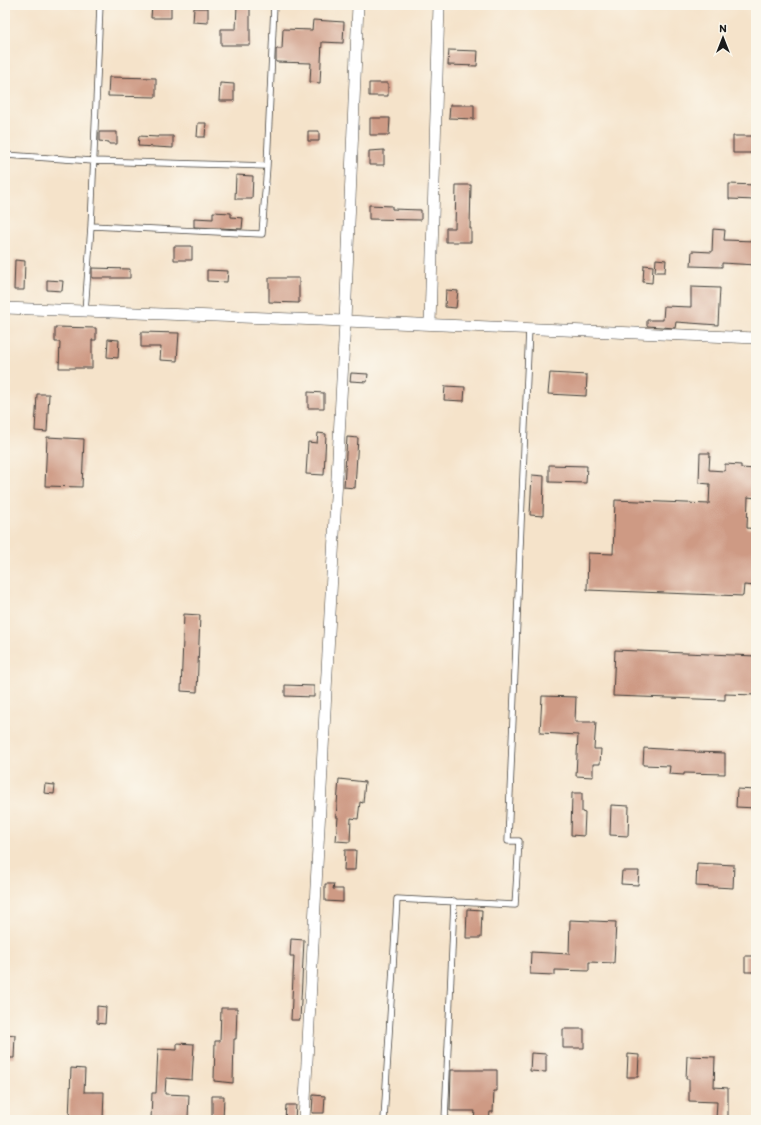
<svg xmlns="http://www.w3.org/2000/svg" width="761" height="1125" viewBox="0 0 761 1125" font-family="Itim,sans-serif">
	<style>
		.building { fill: #ce9a84 }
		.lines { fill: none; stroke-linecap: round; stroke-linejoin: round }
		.lane-casing { stroke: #3d3a36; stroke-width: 7 }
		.street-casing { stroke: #3d3a36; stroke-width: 12 }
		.lane { stroke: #fff; stroke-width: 5.5 }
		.street { stroke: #fff; stroke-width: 11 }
	</style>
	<rect width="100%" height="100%" fill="#fbf7ec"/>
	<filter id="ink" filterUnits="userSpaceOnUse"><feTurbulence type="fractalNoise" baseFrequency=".025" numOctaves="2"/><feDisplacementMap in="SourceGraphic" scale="8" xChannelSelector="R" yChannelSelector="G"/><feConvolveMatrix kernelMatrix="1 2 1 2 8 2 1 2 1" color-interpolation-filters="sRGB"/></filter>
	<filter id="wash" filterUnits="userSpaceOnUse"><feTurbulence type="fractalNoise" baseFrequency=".012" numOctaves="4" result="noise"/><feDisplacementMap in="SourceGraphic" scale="16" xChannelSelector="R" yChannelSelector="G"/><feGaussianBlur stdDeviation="0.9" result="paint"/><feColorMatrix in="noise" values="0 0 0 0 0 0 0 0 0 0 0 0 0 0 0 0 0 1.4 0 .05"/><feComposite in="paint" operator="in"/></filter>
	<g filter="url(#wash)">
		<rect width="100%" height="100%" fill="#f5e3ca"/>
		<g id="blocks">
			<path class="building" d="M152,5H171V18H151Z
				M237,5H250V45H221V29H236Z
				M194,8H208V23L193,22Z
				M313,20L344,22L343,43L322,42L320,83L310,82L311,63L276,62V49H282L283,29L312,30Z
				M449,50L478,51L477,66L448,65Z
				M109,77L156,78V97L108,96Z
				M220,83L234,84V101H219Z
				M369,83H388V96H369Z
				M450,105H474V119L449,118Z
				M370,118H390L389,135H370Z
				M198,123H206L205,137H197Z
				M308,131H319V141H308Z
				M99,132H117V144H109V142L99,141Z
				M139,136L158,137V136H173V148L138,146Z
				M733,136H756V153H733Z
				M384,150V165H369V151Z
				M236,175L253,176L252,199H235Z
				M729,184L756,185V200L729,199Z
				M456,185H471L470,228H471V242H446V228H455Z
				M369,205L392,206V209L421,210V220L369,219Z
				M213,212L231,213V217L243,218L242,229L194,227V218L213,219Z
				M713,229L725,230L724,240L756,241V265L722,263V267L691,266L692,251L712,252Z
				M174,246H192V260H174Z
				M656,259L666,260L665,272H655Z
				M15,260L25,261L24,290H14Z
				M644,265L653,266L652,283L643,282Z
				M92,268L130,269V278H92Z
				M207,270L228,271L227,282L207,281Z
				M269,278H299V303L269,302Z
				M47,280L63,281L62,291L47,290Z
				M691,287L720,288L718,325L676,322L675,328L647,326V320H663L664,306L691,307Z
				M446,290L458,291L456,308L445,307Z
				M55,327L96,328V340H92V368H59L60,342H55Z
				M141,332L179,333L177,361L160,360L161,347H141Z
				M108,339L119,340L118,358L107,357Z
				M351,373L368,374L367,382L350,381Z
				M550,373L587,375L586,396L548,394Z
				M445,386L465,387L464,401L444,400Z
				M308,392L324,393V408H308Z
				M37,394H49L47,432L35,431Z
				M318,433L326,434L324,475L306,474L308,442L317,443Z
				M47,437L84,439L82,487L45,486Z
				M347,437L358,438L355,488L344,487Z
				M700,453H710L709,470L725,471V464L741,465V468L756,469V498L748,497L747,528L756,529V586L744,585L743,596L587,590L588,553L613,554L615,500L709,504L710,484L699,483Z
				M549,465L587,466L586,483L549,482Z
				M532,475L544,476L543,516L530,515Z
				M184,614L200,615L197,692L181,691Z
				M615,650L756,656V695L725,694V700L613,696Z
				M285,685L314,686V697L285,696Z
				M542,696L576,697L575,722H596L594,749H601L600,764H593V777L576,776L578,735L540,733Z
				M644,748L695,751V752L725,753V774L684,773V775L669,774L670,766L643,765Z
				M339,779L365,782L363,803L360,802L358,819L351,818L350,842L336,841L338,817H336Z
				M45,784L55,785L54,794L44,793Z
				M737,789L756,790V808L736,807Z
				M572,793H582V812L585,813L584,836L571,835Z
				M611,805L629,806L628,836L610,835Z
				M345,850H356L355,870H344Z
				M697,863L734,865L733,888L696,886Z
				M622,871H639L638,885L621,884Z
				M325,884H334L333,889H343V902L325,901Z
				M467,909L482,910L481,938H466Z
				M570,920L616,922L614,963L589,962V971L555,970V975L530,974L531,952L569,954Z
				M291,939L304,940L300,1020H291L294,956H290Z
				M745,956H756V972H745Z
				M97,1006L106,1007L105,1024L97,1023Z
				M221,1008H237L236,1039H234L233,1083L214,1081L215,1041H220Z
				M563,1029H584V1048H563Z
				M6,1034L15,1035L14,1058H5Z
				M177,1043L194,1044L192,1080L166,1078L165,1094L189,1095L188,1118L176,1117V1120H151L152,1093H156L158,1049L177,1050Z
				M531,1053L546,1054V1072L530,1071Z
				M628,1054L639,1055L638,1077H627Z
				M687,1056L715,1057L714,1087L728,1088V1119H716L717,1102L689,1101V1079H686Z
				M71,1068L85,1069L84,1092H104L103,1120H69Z
				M451,1070H497V1091H494L493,1112H490L489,1120H474L475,1111H450Z
				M313,1095L325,1096L324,1113H312Z
				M212,1096H224L223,1120H212Z
				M286,1105H296L295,1120H285Z"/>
		</g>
	</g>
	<g filter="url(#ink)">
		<use href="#blocks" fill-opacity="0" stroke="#3d3a36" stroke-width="1"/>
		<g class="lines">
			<g class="lane-casing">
				<path id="lane" d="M5,155L93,161L267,166
					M91,226L262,234L267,166L274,5
					M85,312L91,226L100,5
					M384,1120L397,899L515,905L519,841H508L529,328
					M445,1120L454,901"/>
			</g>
			<g class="street-casing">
				<path id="street" d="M5,308L345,321L756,338
					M430,324L439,5
					M304,1120L345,321L358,5"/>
			</g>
			<use href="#lane" class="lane"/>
			<use href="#street" class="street"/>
		</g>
	</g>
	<rect width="761" height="1125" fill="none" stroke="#fbf7ec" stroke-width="20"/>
	<g transform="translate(723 38)" stroke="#fbf7ec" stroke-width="3" paint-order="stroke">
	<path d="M0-3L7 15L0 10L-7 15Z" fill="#1c1c1c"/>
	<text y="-6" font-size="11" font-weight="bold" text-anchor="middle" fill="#1c1c1c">N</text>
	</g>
</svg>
